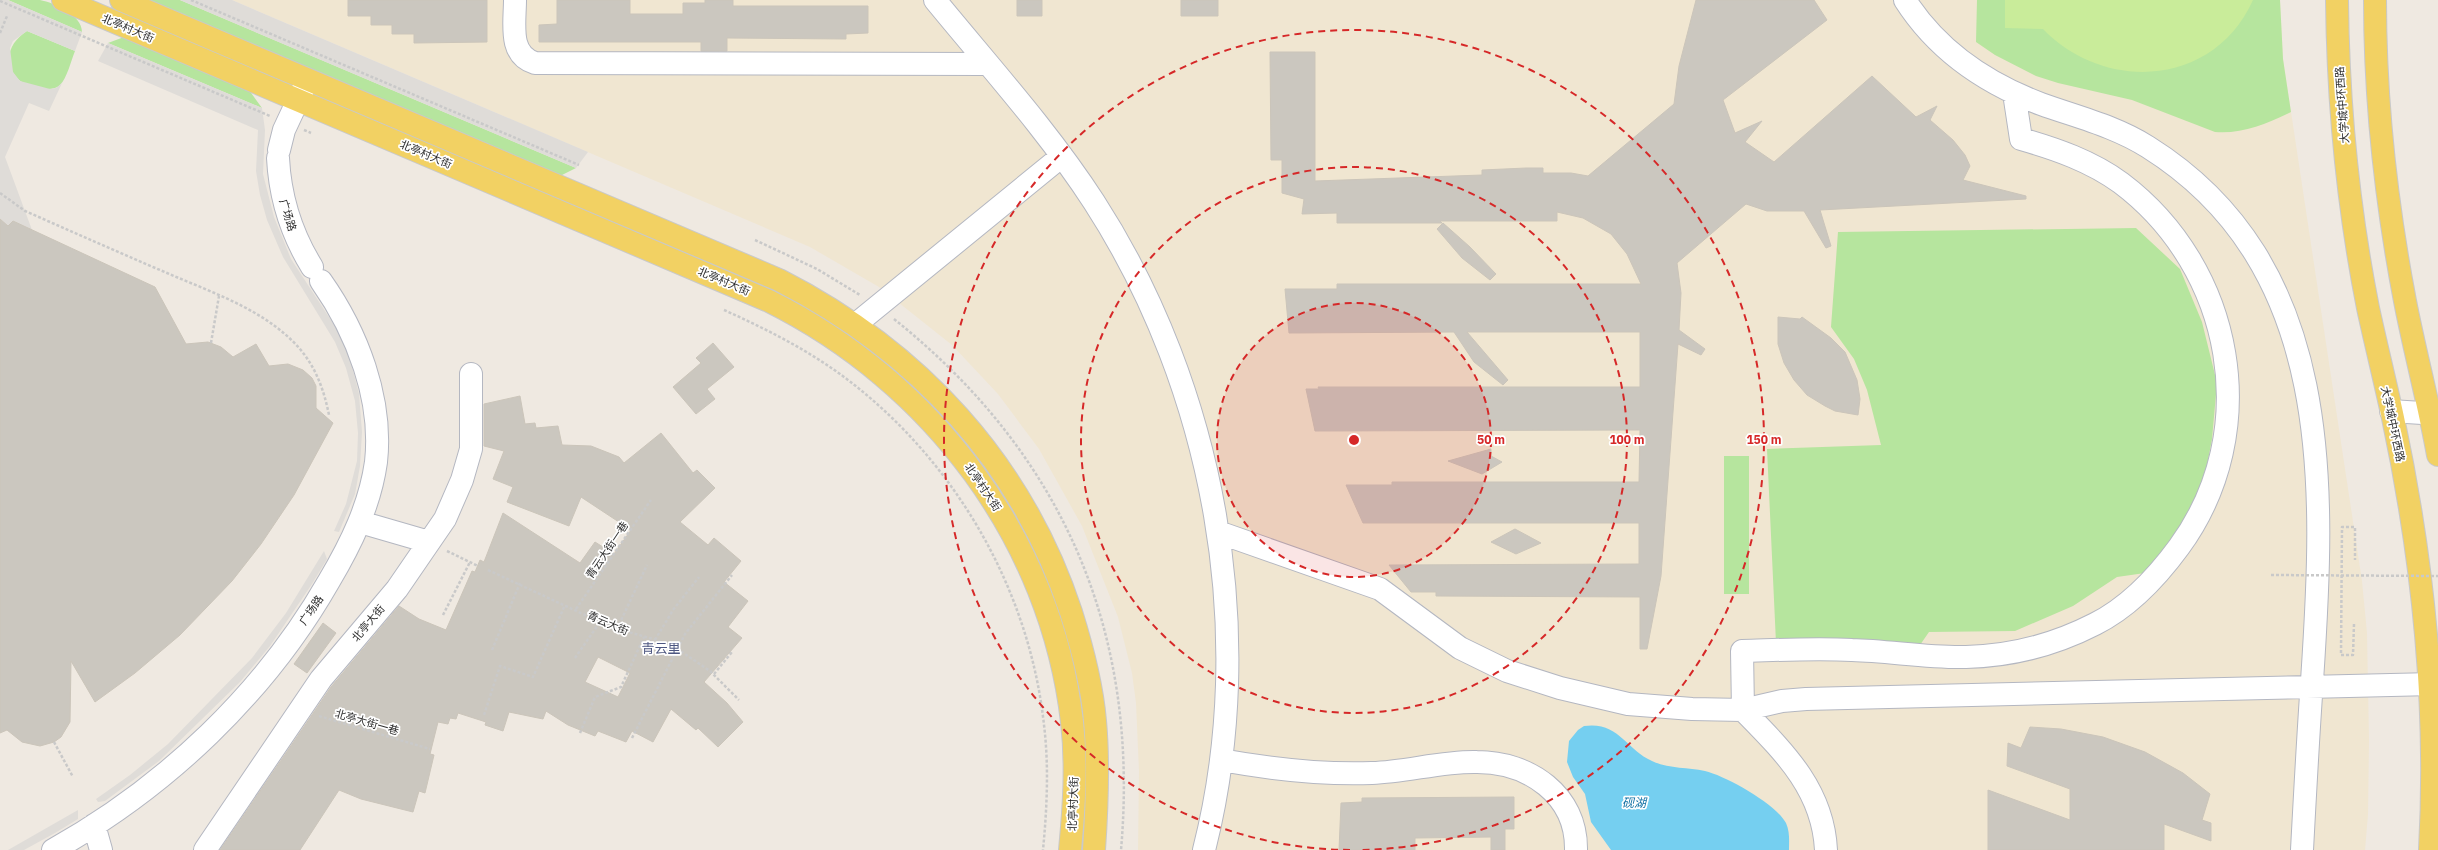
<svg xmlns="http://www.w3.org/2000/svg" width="2438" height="850" viewBox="0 0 2438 850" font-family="'IBM Plex Sans','Noto Sans SC',sans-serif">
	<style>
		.education { fill: #f0e6d1 }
		.green { fill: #b6e59e }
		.pitch { fill: #c9ec9a }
		.plaza { fill: #dfdcd8 }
		.water { fill: #75cff0 }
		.building { fill: #cbc7bf; stroke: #cbc5ba; fill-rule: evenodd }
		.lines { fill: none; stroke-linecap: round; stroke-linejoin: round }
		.minor-casing { stroke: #b4b7c1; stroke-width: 24 }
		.major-casing { stroke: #c9c9c9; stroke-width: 24 }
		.path { stroke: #c9c9c9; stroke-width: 2.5; stroke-dasharray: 3 2; stroke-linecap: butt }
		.minor { stroke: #fff; stroke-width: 22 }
		.major { stroke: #f2d163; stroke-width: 22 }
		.path-bridge { stroke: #c9c9c9; stroke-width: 2.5; stroke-dasharray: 3 2; stroke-linecap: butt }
		.ring { fill: none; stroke: #d62828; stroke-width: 2; stroke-dasharray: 7 5 }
		.labels { text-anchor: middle; stroke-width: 3.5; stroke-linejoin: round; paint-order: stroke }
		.street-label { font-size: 11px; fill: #2e2e2e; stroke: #fff }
		.water-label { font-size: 12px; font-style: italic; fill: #0d6fa3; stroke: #fff }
		.quarter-label { font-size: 13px; fill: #4d5680; stroke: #fff }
		.centre { fill: #d62828; stroke: #fff; stroke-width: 2 }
		.ring-label { font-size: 12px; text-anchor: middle; font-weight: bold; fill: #d62828; stroke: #fff; stroke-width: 3.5; stroke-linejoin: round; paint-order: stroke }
	</style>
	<rect width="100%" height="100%" fill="#efe9e1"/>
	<path class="education" d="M232,0H2280L2283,59L2362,581L2367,633L2369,740L2368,815L2365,850H1138L1139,771L1136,703L1132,673L1118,617L1082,526L1039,449L998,394L952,345L879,287L810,247Z"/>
	<path class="green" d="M8,0C18,0 30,0 40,0C55,3 82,15 82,32Z
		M149,0H180L576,168L560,176Z
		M1977,0H2280L2283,59L2291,112C2266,124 2243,134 2215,132L2132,100L2058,83L2036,76L1995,55L1976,42Z
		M27,31L75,51C71,61 67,78 60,85C52,94 23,86 17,78C2,60 10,42 27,31Z
		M124,37L249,90L262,108L108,43Z
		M2136,228L2180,269L2202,322L2217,383L2212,439L2201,497L2181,535L2145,573L2117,577L2073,606L2015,631L1929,632L1920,645L1776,643L1767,449L1881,445L1867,390L1854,359L1831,327L1838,232Z
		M1724,456H1749V594H1724Z"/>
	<path class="pitch" d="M2005,0H2253C2214,87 2105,93 2043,29L2005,28Z"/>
	<path class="plaza" d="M0,0H8L82,32L75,51L27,31L13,41L10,48L13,72L20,81L50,89L56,88L62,83L49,111L29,103L5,157L32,230L13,221L8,226L0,219Z
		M180,0H232L588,152L576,168Z
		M108,43L262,108L265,130L263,174L274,217L291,259L340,334L351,362L359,394L362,432L360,466L355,494L339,532L334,531L346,504L357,461L358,433L355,401L346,368L335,342L283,257L267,220L260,195L256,171L258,130L98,61Z
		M324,551L327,559L312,584L270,646L240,682L159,761L105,801L98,802L96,799L130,775L168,744L252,658L286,613Z
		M78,810V819L55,833L24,850H8Z"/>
	<path class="water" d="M1584,726C1618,721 1626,749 1652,761C1669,769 1687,767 1705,771C1726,776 1776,804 1786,823C1790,832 1789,841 1789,850H1611L1591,822L1585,794L1573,777L1567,762L1569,741L1578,730Z"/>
	<path class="building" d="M348,0H487V42L414,43V34H392V25H371V16H348Z
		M557,0H630V14H683V3H705V0H733V6H868V33L846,34V39L727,38V51H701V42H539V25L557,24Z
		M1017,0H1042V16H1017Z
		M1181,0H1218V16H1181Z
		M1696,0H1814L1827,20L1723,100L1735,133L1762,121L1745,142L1774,162L1872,76L1916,117L1937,106L1930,120L1953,140L1965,155L1970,166L1963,180L2026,196V199L1820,210L1831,246L1826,248L1804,211H1767L1746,204L1677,263L1681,293L1679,330L1705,349L1701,355L1678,344L1661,576L1647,649H1640V597L1436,596V592H1411L1389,565L1639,564V523H1363L1346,485H1392V482H1639L1640,430L1315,431L1306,389H1319L1318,387H1640V332H1467L1508,380L1503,385L1474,362L1454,332L1289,333L1285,289H1337V284H1641L1627,254L1611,234L1583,218L1557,212V221H1440L1442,223H1337V213L1302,214L1304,199L1282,193V160H1271L1270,52H1315V181L1482,175V170L1526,168H1543V173H1571L1588,176L1674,104L1679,66Z
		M0,219L8,226L13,221L155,287L186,344L208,342L221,347L233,357L256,344L269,366L288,364L303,370L312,378L316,386V408L333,423L294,495L261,544L232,581L180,635L135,673L95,702L71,661L70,722L61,737L54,742L40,746L22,742L7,730L0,733Z
		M1443,223L1470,247L1496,274L1490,280L1462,258L1437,229Z
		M1778,317L1800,319L1802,317L1831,338L1845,352L1857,380L1860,399L1858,415L1835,411L1825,406L1807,395L1794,380L1784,363L1778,344Z
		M713,343L734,367L707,389L715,399L696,414L673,387L701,363L696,358Z
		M520,396L525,424L535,423L536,428L558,426L562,445L591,446L619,457L624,463L661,433L693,473L697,470L715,488L680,522L708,545L714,538L741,561L724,582L748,601L728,627L742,638L704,682L727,703L743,722L718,747L698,728L696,730L671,709L653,742L632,731L626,742L598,731L595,736L568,725L546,711L543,719L509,712L503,731L485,725L486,722L458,713L456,719L450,718L448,724L438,722L430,754L434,755L425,793L419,791L413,812L361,799L339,790L300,850H220L331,687L399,606L419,619L446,630L472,571L475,572L480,560L484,562L503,513L580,563L595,542L614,554L631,530L581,497L569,526L507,502L513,487L493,479L504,451L484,446V404ZM598,657L630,673L618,697L585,682Z
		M1491,449V456L1502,462L1482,474L1448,461Z
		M1515,529L1541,543L1516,554L1491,542Z
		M323,623L336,633L307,673L294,664Z
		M2030,727L2061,729L2103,737L2145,752L2183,773L2210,794L2202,820L2211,823V841L2164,824V850H1988V790L2070,820V789L2007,766L2008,743L2021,748Z
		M1514,797V829H1505V850H1491V837L1415,838V850H1339L1341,803L1362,802V798Z"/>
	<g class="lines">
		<g class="minor-casing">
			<path id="minor" d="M515,0C515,23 508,55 535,63L987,64
				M935,0C989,66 1048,131 1094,202C1215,389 1259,634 1204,850
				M1905,0C1937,50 1985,83 2041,104C2077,117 2115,126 2148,147C2336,265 2325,487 2312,681C2308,737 2305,794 2302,850
				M279,150L284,130L306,83
				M278,158C280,198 291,233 312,267
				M856,324L1062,156
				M2391,411L2438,414
				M360,522L429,542
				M1218,532L1380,589L1460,648L1507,671L1560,688L1628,704L1692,709L1743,710L1782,701L1806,699L2433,684
				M1221,760C1271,769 1320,775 1372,773C1407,772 1442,761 1477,762C1529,762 1577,795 1576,850
				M94,825L101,850
				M53,850C166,787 265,693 329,581C351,544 370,505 376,462C383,399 357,332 321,281
				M205,850L321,679L397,589L445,519L462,480L471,449V374
				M1826,850C1823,789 1783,751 1743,710L1742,651C1779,650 1815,648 1852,650C1890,651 1928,658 1966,657C2012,656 2054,645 2095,624C2129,607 2157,577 2179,547C2264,431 2234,268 2121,183C2091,161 2056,149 2021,139L2014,93"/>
		</g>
		<g class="major-casing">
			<path id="major" d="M63,0L769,301C932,382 1051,539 1072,722C1077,765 1074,808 1070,850
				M121,0L779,280C918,351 1022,463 1071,612C1082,647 1092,684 1095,721C1099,764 1097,807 1094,850
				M2337,0C2338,103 2348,207 2368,308C2376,345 2385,381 2393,418C2423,559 2438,706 2430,850
				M2375,0C2375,101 2386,202 2405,301C2415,353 2429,404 2438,455"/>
		</g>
		<path class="path" d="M191,0L579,165
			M0,1L270,116
			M0,33L7,16
			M304,130L311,133
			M0,193L25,211C73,232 120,253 167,273C213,293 266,310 300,349C316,368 324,390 329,415
			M755,240L817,269L860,295
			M724,310C764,328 804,348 840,374C952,456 1029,586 1044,725C1049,766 1047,808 1043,850
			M894,319C1064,455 1140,633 1121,850
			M211,343L219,296
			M447,551L478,566
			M488,570L611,627L653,639L676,648L710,671L739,700
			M576,609L651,500
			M443,615L470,562
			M2354,624L2353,655H2341L2342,527H2355V560
			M617,629L647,565
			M655,640L673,610L699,577
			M492,650L520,583
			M575,658L600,622
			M714,674L732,652
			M484,715L500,666L533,677L565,605
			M319,716L430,749
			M580,733L595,697L621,687L644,637
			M632,738L685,634L732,575
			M54,742L73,777"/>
		<use href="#minor" class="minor"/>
		<use href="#major" class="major"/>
		<path class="path-bridge" d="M2271,575L2438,576"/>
	</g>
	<circle cx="1354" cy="440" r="137" fill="#d62828" fill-opacity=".12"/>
	<g class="ring">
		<circle cx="1354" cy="440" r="137"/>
		<circle cx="1354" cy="440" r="273"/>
		<path d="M1350 850A410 410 0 1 1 1358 850"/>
	</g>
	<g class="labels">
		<g class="street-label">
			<text transform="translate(128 28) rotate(23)" y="4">北亭村大街</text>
			<text transform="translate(2342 105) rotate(-94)" y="4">大学城中环西路</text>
			<text transform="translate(426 154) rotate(23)" y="4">北亭村大街</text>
			<text transform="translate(288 215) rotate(73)" y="4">广场路</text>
			<text transform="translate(724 281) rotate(23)" y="4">北亭村大街</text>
			<text transform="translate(2393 424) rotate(78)" y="4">大学城中环西路</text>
			<text transform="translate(983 487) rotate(56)" y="4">北亭村大街</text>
			<text transform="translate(607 550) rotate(-56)" y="4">青云大街一巷</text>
			<text transform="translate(311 610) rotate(-56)" y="4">广场路</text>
			<text transform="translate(368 623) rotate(-50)" y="4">北亭大街</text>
			<text transform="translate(608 623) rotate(23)" y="4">青云大街</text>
			<text transform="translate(367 722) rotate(16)" y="4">北亭大街一巷</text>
			<text transform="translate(1073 804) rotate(-88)" y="4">北亭村大街</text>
		</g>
		<g class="water-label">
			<text x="1634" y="807">砚湖</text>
		</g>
		<g class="quarter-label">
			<text x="661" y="653">青云里</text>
		</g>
	</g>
	<circle cx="1354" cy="440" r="6" class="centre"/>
	<g class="ring-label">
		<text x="1491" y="444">50 m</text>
		<text x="1627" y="444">100 m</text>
		<text x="1764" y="444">150 m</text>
	</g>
</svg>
